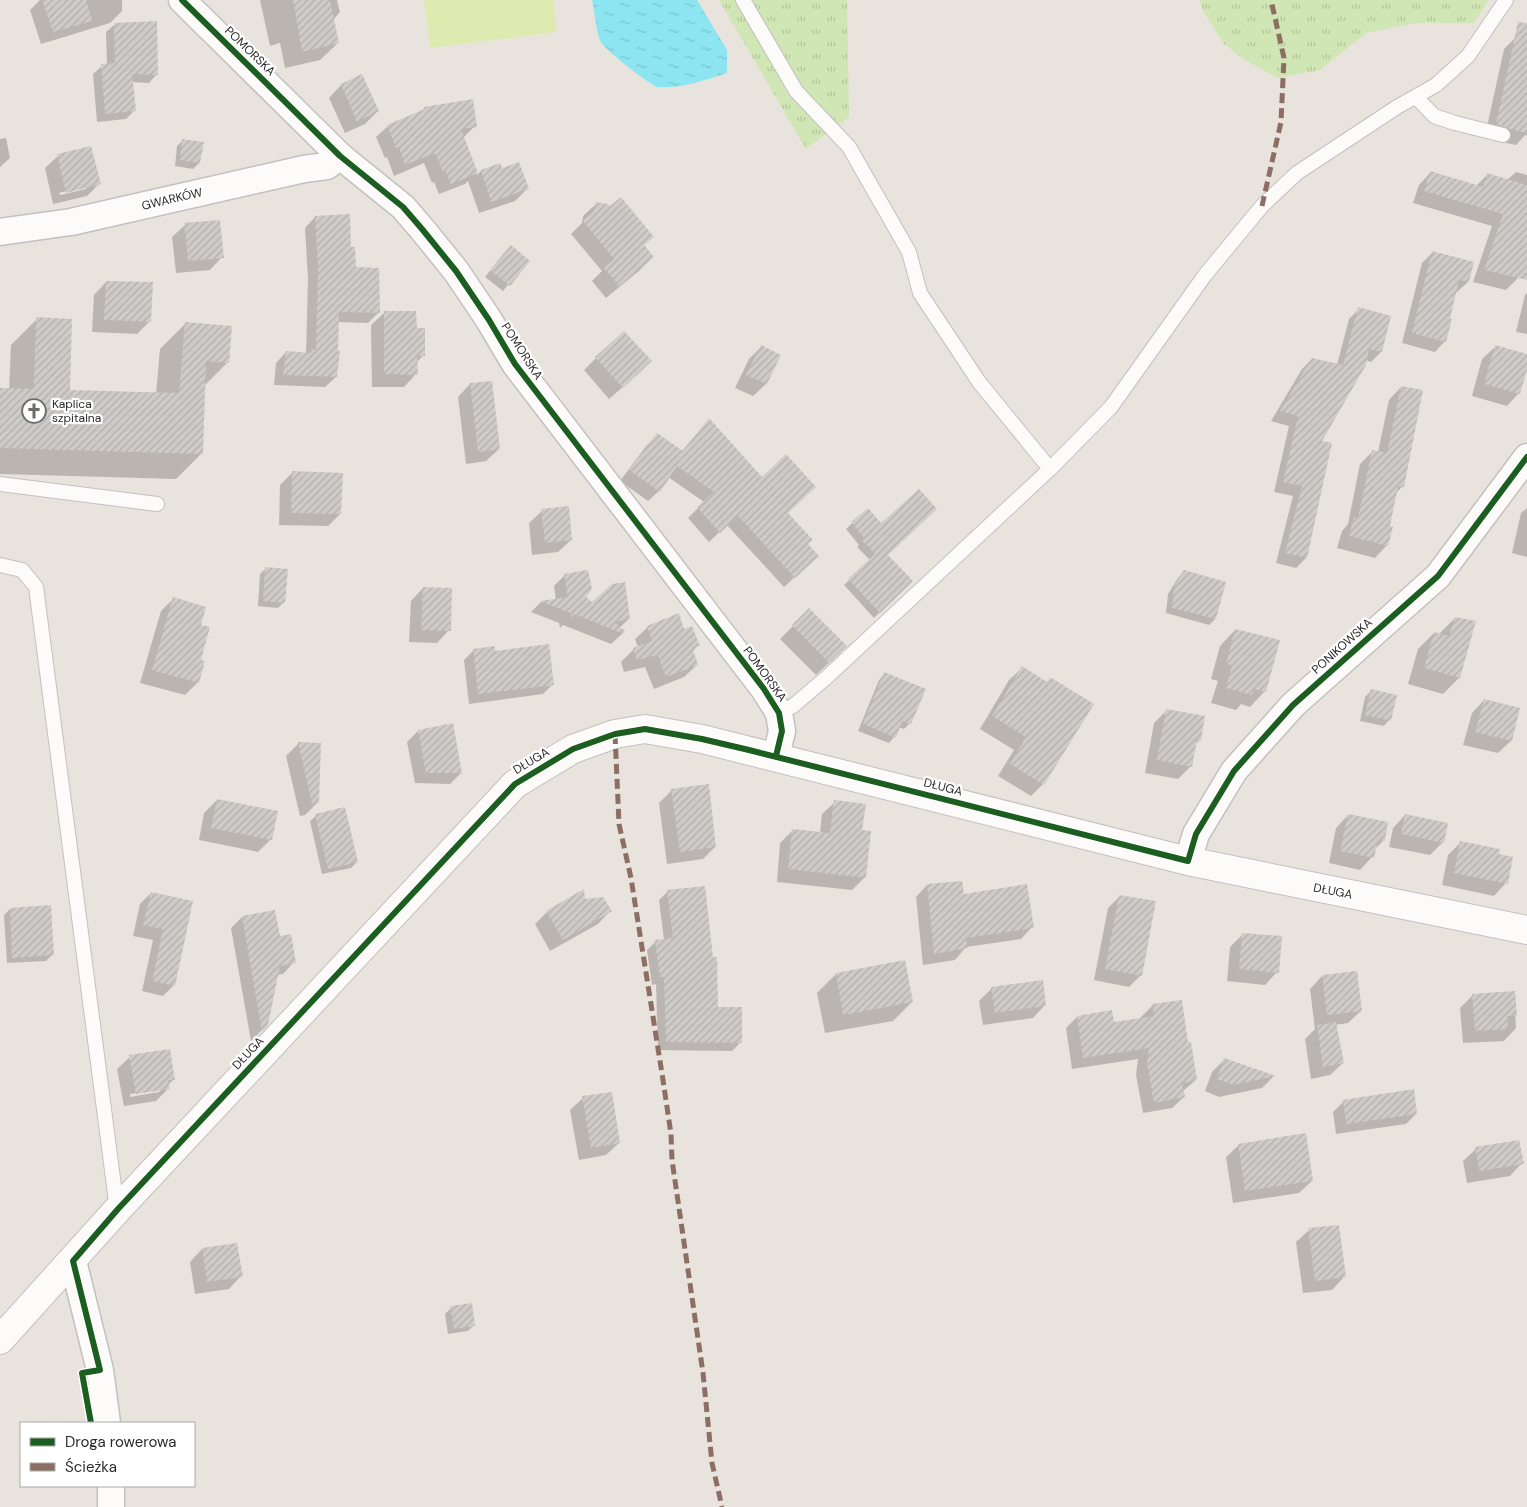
<svg xmlns="http://www.w3.org/2000/svg" width="1527" height="1507" viewBox="0 0 1527 1507" font-family="'DM Sans',sans-serif">
	<style>
		.grass { fill: url(#grass-tufts) }
		.pitch { fill: #ddebb1 }
		.water { fill: url(#water-ripples) }
		.shadow { fill: #0003; fill-rule: evenodd }
		.building { fill: url(#building-hatch) }
		.lines { fill: none; stroke-linecap: round; stroke-linejoin: round }
		.service-casing { stroke: #c2c0c0; stroke-width: 16 }
		.minor-casing { stroke: #c2c0c0; stroke-width: 29 }
		.tertiary-casing { stroke: #c2c0c0; stroke-width: 30 }
		.service { stroke: #fcfbfa; stroke-width: 14 }
		.minor { stroke: #fcfbfa; stroke-width: 26 }
		.tertiary { stroke: #fcfbfa; stroke-width: 28 }
		.quiet { stroke: #8d6e63; stroke-width: 5; stroke-dasharray: 10 5; stroke-linecap: butt }
		.cycleway-casing { stroke: #fff; stroke-width: 9 }
		.cycleway { stroke: #1b5e20; stroke-width: 6 }
		.labels { text-anchor: middle; stroke-width: 4.5; stroke-linejoin: round; paint-order: stroke }
		.street-label { font-size: 12px; fill: #2a2a2a; stroke: #fff }
		.poi-label { font-size: 12px; fill: #2a2a2a; stroke: #fff; text-anchor: start }
	</style>
	<defs>
		<pattern id="grass-tufts" width="24" height="20" patternUnits="userSpaceOnUse" patternTransform="scale(1.25)"><rect width="24" height="20" fill="#d0e6b4"/><path d="M3 7l-1-3M5 7V3M7 7l1-3M15 17l-1-3M17 17v-4M19 17l1-3" fill="none" stroke="#b3c59b"/></pattern>
		<pattern id="water-ripples" width="26" height="14" patternUnits="userSpaceOnUse" patternTransform="scale(1.25)"><rect width="26" height="14" fill="#8ce5f0"/><path d="M2 4q2-2 4 0t4 0M15 11q2-2 4 0t4 0" fill="none" stroke="#79c5ce"/></pattern>
		<pattern id="building-hatch" width="6" height="6" patternUnits="userSpaceOnUse" patternTransform="scale(1.25)"><rect width="6" height="6" fill="#cfcbc8"/><path d="M-1 1l2-2M0 6l6-6M5 7l2-2" fill="none" stroke="#b2aeac"/></pattern>
	</defs>
	<rect width="100%" height="100%" fill="#e9e3de"/>
	<path class="grass" d="M719,0H847L849,117L806,149Z
		M1200,0H1489L1474,23H1416L1366,33L1320,70L1278,78L1245,60L1224,44L1202,9Z"/>
	<path class="pitch" d="M424,0H553L557,32L430,48Z"/>
	<path class="water" d="M592,0H697L727,50V73C705,80 681,89 658,87C652,87 604,49 601,42C597,37 594,8 592,0Z"/>
	<path class="shadow" d="M40,0H122V11L110,23L41,44L30,10Z
		M260,0H337L340,12L333,20L338,43L320,60L285,68L280,43L270,46Z
		M115,24L157,74L149,83L132,82L134,111L126,119L97,122L93,74L102,66L107,65L106,32Z
		M1516,37L1527,40V136L1525,135L1516,145L1498,141L1485,136L1504,49Z
		M362,76L378,111L365,124L345,133L329,98L341,85Z
		M425,108L475,126L463,138L477,175L481,171L501,170L527,189L515,201L479,213L468,181L465,184L439,194L434,182L432,183L424,163L394,176L387,157L385,158L376,137L388,126L421,112Z
		M6,138L10,158L0,167V139Z
		M183,140L199,163L193,169L175,166L177,146Z
		M58,156L99,184L87,196L53,204L45,168ZM86,186V189L60,195L59,193Z
		M1516,172L1527,175V251L1518,278L1506,290L1473,282L1492,226L1413,203L1419,185L1430,173L1476,186L1487,175L1507,180Z
		M596,204L652,237L643,246L653,257L640,270L606,298L592,281L602,271L571,234L582,223L583,216Z
		M315,217L350,249L355,268L379,312L368,323L338,322L336,377L325,387L274,385L276,363L286,352L306,354L308,279L305,228Z
		M185,225L222,257L210,270L176,273L172,237Z
		M505,252L528,261L503,291L485,277Z
		M1432,253L1468,282L1457,292H1455L1445,341L1435,352L1402,343L1422,263Z
		M106,282L150,321L137,334L92,332L94,295Z
		M1527,293V334L1516,332L1525,295Z
		M1359,309L1390,317L1381,352L1371,362L1365,360L1320,442L1330,444L1306,558L1296,568L1276,563L1293,496L1274,492L1289,426L1271,421L1302,369L1312,359L1337,365L1349,319Z
		M384,313L415,329L424,355L416,363V374L404,387H372L371,325Z
		M37,319L69,392L156,394L160,349L186,323L228,362L204,386L202,453L176,479L0,474V390H9L11,345Z
		M761,347L779,355L766,384L753,396L735,388L749,359Z
		M1495,347L1527,356V365L1519,393L1507,406L1472,396L1482,359Z
		M596,358L638,374L609,399L584,370Z
		M470,384L499,449L486,461L466,464L458,397Z
		M1401,387L1402,487L1395,494L1388,527L1387,545L1375,558L1337,548L1342,531L1348,524L1360,464L1373,451L1378,452L1389,400Z
		M709,420L762,478L807,544V566L784,587L727,525L709,542L688,518L704,502L668,477L659,491L648,501L620,481L647,445L657,435L681,452Z
		M292,473L340,514L328,526L279,525L280,485Z
		M1527,508V557L1512,553L1521,513Z
		M867,509L887,556L911,581L874,618L844,585L870,560L857,547L859,545L846,529Z
		M542,511L571,540L558,552L532,555L529,523Z
		M266,568L284,602L278,608L258,606L260,574Z
		M1184,571L1225,582L1215,619L1209,625L1166,613L1168,594L1178,578Z
		M565,575L592,604L629,619L619,628L623,633L611,644L563,625L560,628L559,623L531,612L541,602L556,600L554,586Z
		M423,588L449,630L437,643L409,642L411,601Z
		M174,598L199,661L198,682L185,695L140,683L161,611Z
		M809,610L833,659L816,675L780,639Z
		M1455,618L1459,678L1443,694L1408,684L1418,649L1434,633L1439,634Z
		M648,627L684,630L698,645L692,652L697,665L684,677L654,689L645,667L624,672L621,662L634,649L638,647L635,639Z
		M1235,630L1265,691L1250,707L1241,704L1236,710L1211,703L1218,681L1211,679L1220,646Z
		M474,650L494,653L553,684L543,694L469,704L464,660Z
		M1022,668L1046,683L1050,679L1043,784L1031,796L998,776L1014,750L980,729L1009,680Z
		M885,674L910,723L904,729L898,727L894,737L889,743L858,731L879,680Z
		M1371,691L1389,720L1384,726L1360,721L1365,697Z
		M1484,700L1511,741L1498,753L1463,745L1472,713Z
		M1167,710L1200,740L1194,745L1191,766L1178,779L1145,773L1154,723Z
		M418,731L461,773L450,784L415,783L407,742Z
		M298,744L319,745L317,803L305,815L300,816L286,756Z
		M672,790L715,847L703,859L667,864L659,803Z
		M217,800L271,839L258,852L199,840L204,813Z
		M835,802L865,877L852,890L777,882L780,843L793,830L820,833L822,814Z
		M1348,815L1384,840L1374,850L1372,857L1360,870L1329,863L1336,828Z
		M1405,815L1443,842L1430,855L1389,847L1393,828Z
		M316,816L357,862L351,868L322,874L310,821Z
		M1461,842L1498,855L1506,883L1494,896L1442,885L1448,855Z
		M927,885L963,896L1032,927L1021,939L966,947L955,960L923,965L916,897Z
		M668,891L717,1008L741,1042L732,1051L658,1050L656,984L652,985L647,950L656,941L664,940L659,900Z
		M151,893L192,902L174,985L163,996L142,991L153,940L133,936L140,904Z
		M1120,896L1141,975L1129,987L1094,980L1108,908Z
		M584,901L610,911L598,924L550,951L535,924L547,912Z
		M10,909L52,955L46,961L7,963L4,915Z
		M242,917L279,937L294,962L283,974L277,975L267,1025L251,1041L231,928Z
		M1243,934L1277,972L1265,985L1227,981L1230,947Z
		M904,962L912,1002L893,1021L825,1033L817,993L836,974Z
		M1322,976L1361,1011L1348,1023L1335,1025L1343,1063L1330,1075L1311,1079L1305,1039L1315,1029L1310,989Z
		M992,988L1045,1005L1033,1018L983,1025L979,1001Z
		M1514,992L1516,1028L1504,1041L1463,1043L1460,1008L1473,995Z
		M1153,1005L1196,1080L1183,1091L1184,1097L1172,1108L1143,1113L1136,1075L1138,1059L1072,1069L1066,1028L1077,1017L1113,1023L1142,1019L1141,1017Z
		M130,1057L174,1079L168,1085L169,1088L156,1101L124,1106L117,1069ZM162,1089L159,1092L130,1097V1094Z
		M1225,1059L1273,1077L1262,1088L1219,1097L1205,1091L1212,1072Z
		M583,1098L619,1143L606,1155L579,1160L570,1110Z
		M1344,1101L1416,1114L1406,1124L1336,1134L1333,1112Z
		M1239,1145L1312,1181L1299,1193L1233,1203L1226,1157Z
		M1476,1149L1522,1163L1510,1176L1467,1183L1463,1161Z
		M1309,1230L1344,1277L1332,1290L1303,1293L1296,1242Z
		M236,1244L241,1276L229,1289L195,1294L190,1262L202,1249Z
		M451,1308L474,1325L468,1331L448,1334L445,1314Z"/>
	<path class="building" d="M42,0H86L92,21L53,32Z
		M293,0H330L339,43L302,52Z
		M157,21L158,75L132,74L136,111L105,114L101,64L115,63L114,23Z
		M1518,22L1527,23V133L1510,129L1505,127L1496,124Z
		M362,74L379,111L357,122L341,84Z
		M473,99L477,127L461,129L478,173L451,184L446,172H443L435,153L405,165L399,147L396,148L387,125L425,109L424,107Z
		M182,139L204,142L200,163L180,160Z
		M91,146L101,184L66,193L57,154Z
		M519,162L529,189L491,202L481,170L500,163L502,168Z
		M1430,171L1483,187L1487,173L1527,185V280L1484,270L1503,214L1424,191Z
		M621,197L654,237L644,245L654,257L619,286L604,268L614,259L583,221L594,211L595,202L608,204L610,206Z
		M350,214L351,247H355L356,267L379,268L380,313L339,312L338,351H340L337,377L283,375L286,351L311,353L312,349L316,350L318,268L315,216Z
		M220,220L224,258L188,261L184,223Z
		M511,245L530,261L510,286L490,270Z
		M1432,251L1474,262L1469,282L1459,280L1450,319H1452L1446,342L1412,333Z
		M106,281L153,282L151,322L104,320Z
		M1358,307L1391,316L1382,352L1369,349L1366,365L1322,441L1332,443L1307,558L1285,553L1302,486L1283,482L1298,416L1280,411L1312,358L1343,365Z
		M384,311H416L417,328H425V356H417L418,375L384,374Z
		M36,317L72,319L70,390L179,393L185,322L232,326L229,363L206,361L203,454L0,448V388L34,389Z
		M624,331L652,361L623,388L595,357Z
		M761,345L781,355L767,384L746,375Z
		M1495,345L1527,354V370L1520,394L1484,384Z
		M492,381L500,449L478,452L470,383Z
		M1401,386L1423,390L1404,487L1398,486L1390,526L1393,527L1388,546L1349,536L1354,517L1358,518L1372,450L1387,453Z
		M709,418L762,477L786,454L816,487L788,513L813,540L808,544L819,556L795,578L738,516L720,533L697,507L714,492L677,466L660,492L629,470L657,433L683,451Z
		M292,471L343,473L341,514L291,513Z
		M919,489L937,509L888,555L913,581L880,613L848,579L875,554L862,540L864,538L851,522L868,508L881,523Z
		M569,506L572,540L545,543L541,509Z
		M265,567L288,569L285,603L263,601Z
		M588,570L592,589L586,597L592,602L612,584L625,582L630,619L614,622L625,631L624,634L574,614L571,618L570,613L540,601L568,597L564,574Z
		M1184,570L1226,582L1216,619L1172,608L1174,587Z
		M423,587L452,588L451,631L421,630Z
		M173,597L206,607L201,625L210,627L201,660L205,661L199,683L152,670Z
		M809,608L847,646L829,663L792,625Z
		M679,613L684,629L692,626L700,646L692,647L698,665L666,677L658,655L637,660L633,648L652,641L647,626Z
		M1455,617L1476,621L1460,678L1424,668L1434,632L1449,636Z
		M1235,629L1280,640L1266,692L1254,689L1252,695L1226,688L1232,665L1226,664Z
		M549,644L554,685L478,694L473,649L495,646V651Z
		M1022,666L1047,682L1050,677L1094,704L1044,785L1010,764L1026,737L992,716Z
		M884,672L926,689L911,724L902,721L896,738L863,724Z
		M1371,689L1397,695L1391,721L1365,715Z
		M1484,699L1520,708L1512,741L1475,732Z
		M1166,709L1205,716L1201,741L1197,740L1192,767L1157,760Z
		M453,723L462,773H426L418,730Z
		M298,742L321,743L319,803L312,804Z
		M709,784L716,847L680,852L671,789Z
		M217,799L278,811L272,840L211,828Z
		M834,800L866,804L862,830L871,831L866,878L788,869L792,829L830,833Z
		M345,807L358,862L328,869L315,814Z
		M1348,814L1388,822L1385,841L1378,840L1374,858L1340,851Z
		M1405,814L1448,823L1444,843L1401,834Z
		M1460,841L1500,849L1499,854L1513,857L1508,884L1454,873Z
		M962,881L964,894L1027,884L1034,928L966,938L968,948L934,954L927,884Z
		M705,886L713,957H717L718,1007H742V1043L666,1042L664,977H660L655,940L673,938L667,890Z
		M584,889L585,899L603,897L612,911L563,940L546,911Z
		M151,892L193,901L175,986L152,981L163,929L143,925Z
		M1119,895L1156,901L1142,976L1105,969Z
		M51,905L54,955L12,958L10,908Z
		M275,910L280,936L291,934L296,963L280,966L268,1025L262,1032L242,916Z
		M1242,933L1282,936L1279,973L1239,969Z
		M905,960L913,1002L843,1015L836,973Z
		M1357,971L1362,1011L1327,1015L1322,975Z
		M1043,980L1046,1006L995,1013L991,987Z
		M1515,991L1517,1016H1507L1508,1029L1475,1031L1472,994Z
		M1182,1000L1188,1042H1191L1197,1080L1182,1083L1185,1097L1154,1103L1147,1063L1149,1048L1083,1058L1077,1016L1112,1010L1114,1022L1154,1016L1152,1004Z
		M1336,1022L1344,1063L1323,1067L1317,1025Z
		M170,1049L175,1080H168L170,1089L136,1094L129,1055Z
		M1224,1058L1276,1076L1233,1085L1217,1079Z
		M1414,1089L1417,1114L1346,1124L1343,1100Z
		M612,1092L620,1143L591,1148L582,1096Z
		M1306,1133L1313,1181L1245,1191L1238,1144Z
		M1519,1140L1524,1164L1479,1171L1475,1147Z
		M1339,1225L1346,1277L1315,1281L1308,1228Z
		M237,1243L243,1277L207,1282L202,1248Z
		M472,1303L475,1326L454,1329L450,1306Z"/>
	<g class="lines">
		<g class="service-casing">
			<path id="service" d="M743,0L796,91L849,147L909,252L920,293L979,382L1050,469
				M1416,97L1434,116L1455,123L1503,135
				M0,484L157,504
				M0,565L22,570L36,587L117,1209
				M779,713L793,706L827,677L1050,469L1111,407L1205,275L1262,206L1297,173L1397,107L1436,85L1468,56L1506,0"/>
		</g>
		<g class="minor-casing">
			<path id="minor" d="M182,0L340,156L403,207L422,229L456,271L489,320L515,364L764,689L779,713L782,731L776,756
				M0,232L71,222L304,169L327,166L340,156
				M1188,861L1196,834L1234,771L1293,705L1438,576L1527,457
				M73,1261L100,1370L107,1423
				M111,1486V1507"/>
		</g>
		<g class="tertiary-casing">
			<path id="tertiary" d="M0,1340L118,1209L515,784L573,749L615,734L645,729L702,739L1188,861L1527,930"/>
		</g>
		<use href="#service" class="service"/>
		<use href="#minor" class="minor"/>
		<use href="#tertiary" class="tertiary"/>
		<path class="quiet" d="M1262,206L1281,122L1284,58L1271,0
			M615,734L619,824L631,878L663,1080L671,1134L672,1160L703,1373L712,1463L722,1507"/>
		<g class="cycleway-casing">
			<path id="cycleway" d="M182,0L340,156L403,207L422,229L456,271L489,320L515,364L764,689L779,713L782,731L776,756
				M91,1423L82,1373L100,1370L73,1261L118,1209L515,784L573,749L615,734L645,729L702,739L749,750L1188,861L1196,834L1234,771L1293,705L1438,576L1527,457"/>
		</g>
		<use href="#cycleway" class="cycleway"/>
	</g>
	<defs>
		<g id="church-ring" transform="scale(1.25)"><circle r="9.5" fill="#fff" stroke="#6d6b69" stroke-width="1.5"/><path d="M-1.2-6h2.4v3.5h3.3v2.4h-3.3V6h-2.4V-.1h-3.3v-2.4h3.3Z" fill="#6d6b69"/></g>
	</defs>
	<g fill-rule="evenodd">
		<use href="#church-ring" x="34" y="411"/>
	</g>
	<g class="labels">
		<g class="street-label">
			<text transform="translate(250 51) rotate(44)" y="4">POMORSKA</text>
			<text transform="translate(172 199) rotate(-13)" y="4">GWARKÓW</text>
			<text transform="translate(522 351) rotate(57)" y="4">POMORSKA</text>
			<text transform="translate(1342 646) rotate(-42)" y="4">PONIKOWSKA</text>
			<text transform="translate(765 674) rotate(54)" y="4">POMORSKA</text>
			<text transform="translate(531 761) rotate(-31)" y="4">DŁUGA</text>
			<text transform="translate(943 787) rotate(14)" y="4">DŁUGA</text>
			<text transform="translate(1333 891) rotate(11)" y="4">DŁUGA</text>
			<text transform="translate(248 1053) rotate(-47)" y="4">DŁUGA</text>
		</g>
		<g class="poi-label">
			<text x="52" y="408">Kaplica<tspan x="52" dy="14">szpitalna</tspan></text>
		</g>
	</g>
	<rect x="20" y="1422" width="175" height="65" fill="#ffffff" stroke="#aaaaaa"/>
	<rect x="30" y="1438" width="25" height="8" fill="#1b5e20" stroke="#aaaaaa"/>
	<text x="65" y="1447" font-size="15" fill="#2a2a2a">Droga rowerowa</text>
	<rect x="30" y="1463" width="25" height="8" fill="#8d6e63" stroke="#aaaaaa"/>
	<text x="65" y="1472" font-size="15" fill="#2a2a2a">Ścieżka</text>
</svg>
